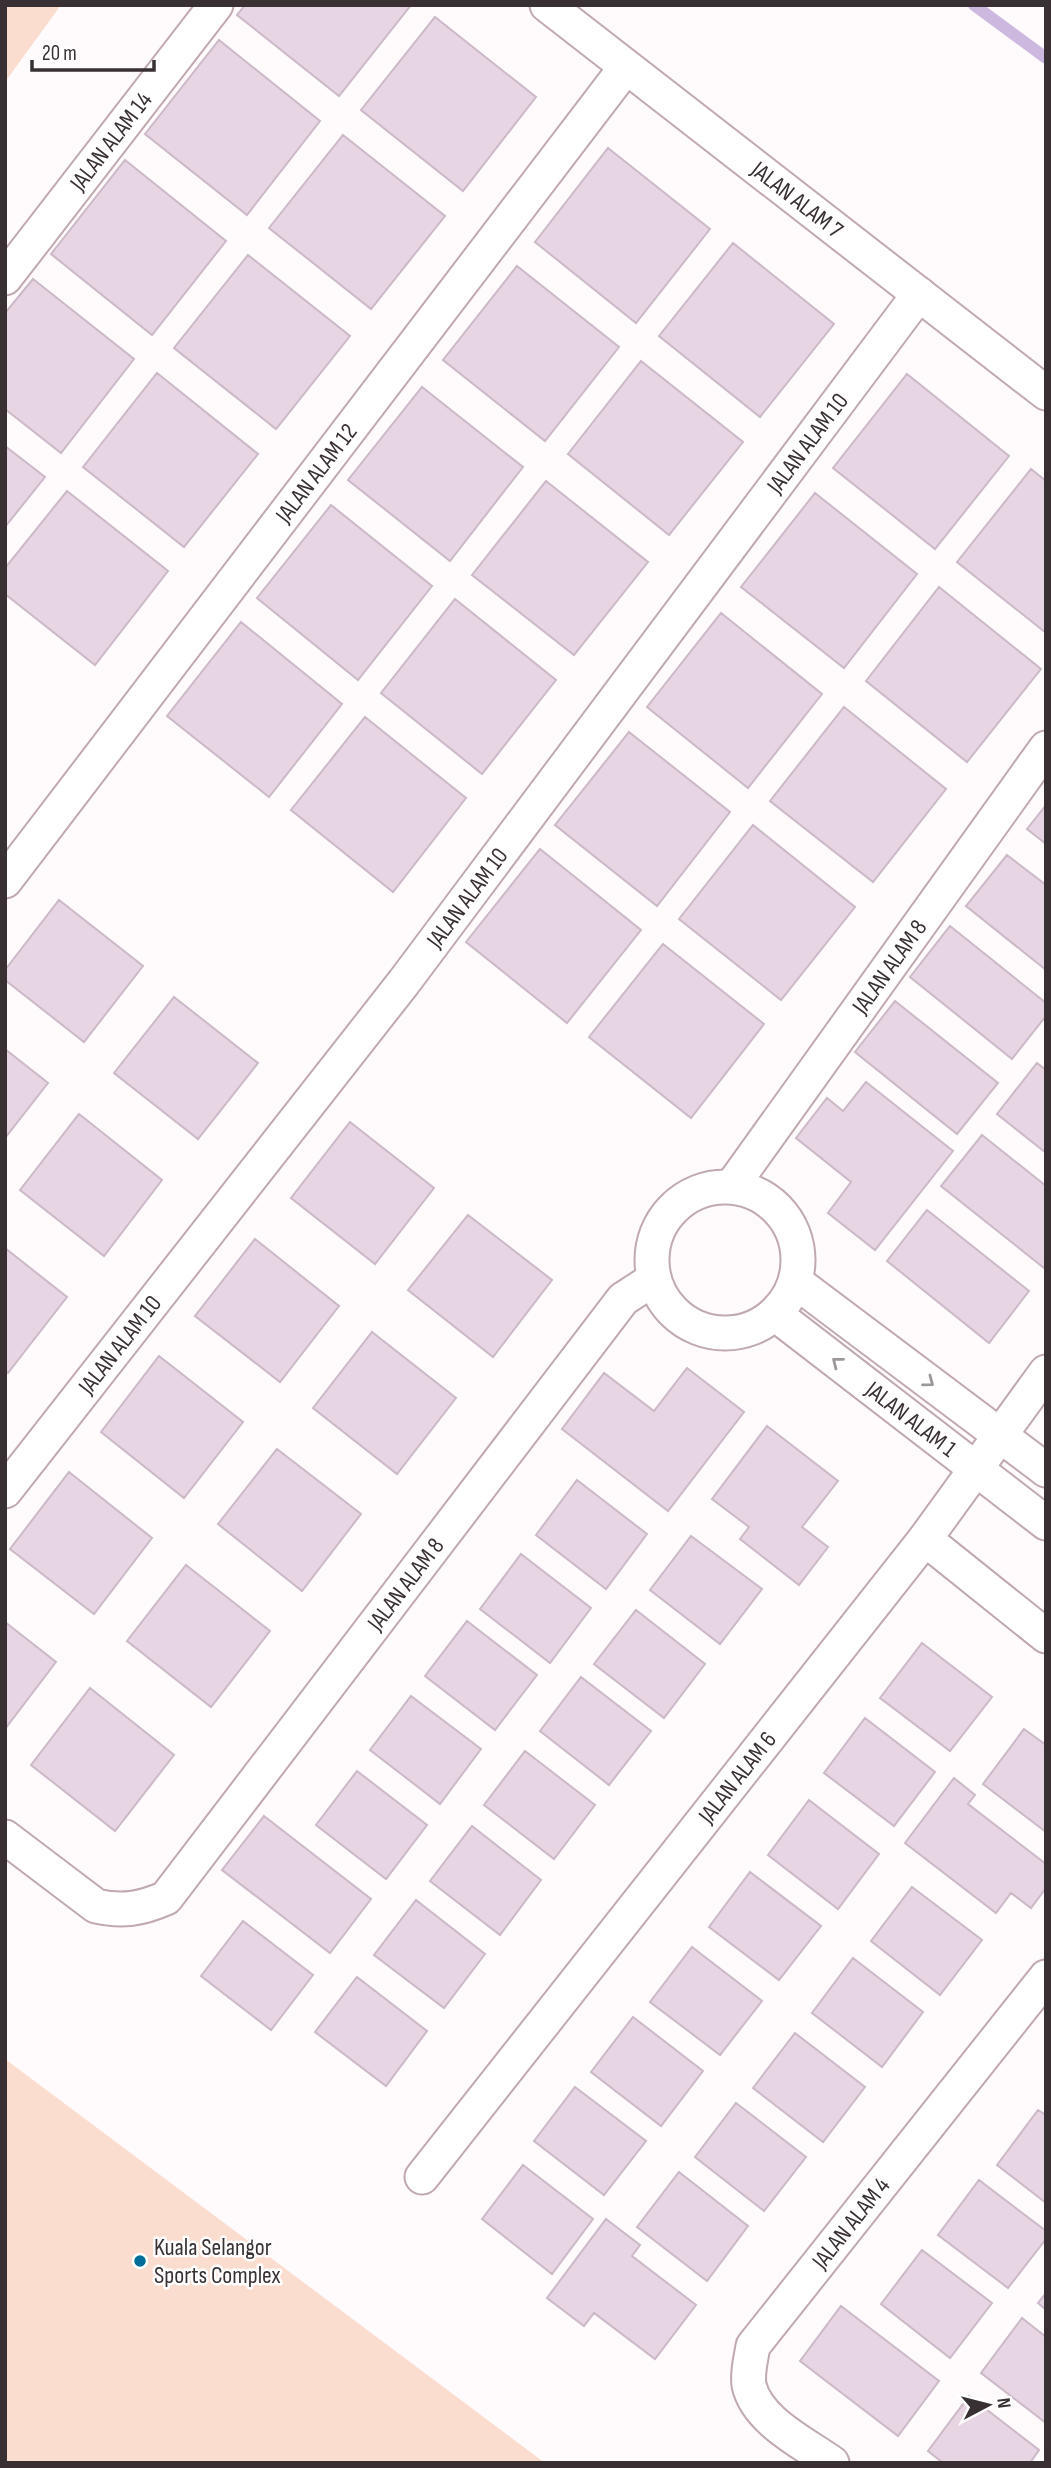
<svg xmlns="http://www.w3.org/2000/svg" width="1051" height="2468" viewBox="0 0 1051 2468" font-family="'Sofia Sans Condensed',sans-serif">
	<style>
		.green { fill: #fbddd0 }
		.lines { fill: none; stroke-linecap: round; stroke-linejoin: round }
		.stream { stroke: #cdb9df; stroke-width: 12 }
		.building { fill: #e8d5e4; stroke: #cbb9c8; stroke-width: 2 }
		.minor-casing { stroke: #c0a9b0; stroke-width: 37 }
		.minor { stroke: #fff; stroke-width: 33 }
		.oneway { stroke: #9c9899 }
		.poi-dot { fill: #016d99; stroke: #fff; stroke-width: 2.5 }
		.labels { text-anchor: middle; stroke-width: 5; stroke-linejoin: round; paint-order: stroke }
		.street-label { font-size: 24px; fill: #393033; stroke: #fff }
		.poi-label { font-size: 24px; fill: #393033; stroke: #fff; text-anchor: start }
	</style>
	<rect width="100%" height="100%" fill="#fffafb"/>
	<path class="green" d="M5,5H61L5,82Z
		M5,2059L545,2463H5Z"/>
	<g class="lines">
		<path class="stream" d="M974,5L1046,58"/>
	</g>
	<path class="building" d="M245,5H411L339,96L237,15Z
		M435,17L536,97L463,191L361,110Z
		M219,40L320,121L247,215L145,134Z
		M343,135L445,216L371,309L269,228Z
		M608,148L710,229L636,323L535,242Z
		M125,160L226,241L152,335L51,254Z
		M733,243L834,324L760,417L659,336Z
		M248,255L350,336L276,429L174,348Z
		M517,266L619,347L545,441L443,360Z
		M33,279L134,359L61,453L5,409V313Z
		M641,361L743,442L669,535L568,454Z
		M157,373L258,454L184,547L83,467Z
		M907,374L1009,456L935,549L833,468Z
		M422,387L523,467L450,561L348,480Z
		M5,446L45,477L5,527Z
		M1031,469L1046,481V633L957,562Z
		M546,481L648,562L574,655L472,575Z
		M67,491L168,571L95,665L5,594V568Z
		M815,493L917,574L844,668L741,587Z
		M331,505L432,586L358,680L257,598Z
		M939,587L1041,669L967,762L866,681Z
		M455,599L556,680L482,774L381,693Z
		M721,613L822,694L748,788L647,707Z
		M241,622L342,704L269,797L167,716Z
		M844,707L946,789L873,882L770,801Z
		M365,717L466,798L393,892L291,810Z
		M629,732L730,812L657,906L555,825Z
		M1046,805V844L1027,829Z
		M753,825L855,907L781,1000L679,919Z
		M540,849L641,930L567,1023L466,942Z
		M1007,855L1046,885V970L966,906Z
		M59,900L143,966L84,1042L5,980V970Z
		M950,926L1046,1003V1016L1012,1059L910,977Z
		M663,944L764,1024L691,1118L589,1037Z
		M174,997L258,1063L198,1139L114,1073Z
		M895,1001L998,1083L957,1134L855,1052Z
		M5,1049L48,1083L5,1138Z
		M1037,1063L1046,1070V1153L997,1114Z
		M866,1082L953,1151L875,1250L828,1213L851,1182L796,1138L827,1098L843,1111Z
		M79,1114L162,1180L104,1256L20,1190Z
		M350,1122L434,1188L375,1264L291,1198Z
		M982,1135L1046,1186V1265L1044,1268L941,1186Z
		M927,1210L1029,1291L989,1343L887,1261Z
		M468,1215L552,1280L493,1357L408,1290Z
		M255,1239L339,1306L280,1382L195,1316Z
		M5,1248L67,1297L8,1373L5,1371Z
		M372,1332L456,1398L397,1474L313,1408Z
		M159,1356L243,1422L184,1498L101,1432Z
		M687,1368L744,1412L668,1511L562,1429L604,1373L654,1411Z
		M767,1426L838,1481L802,1527L828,1547L799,1585L740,1539L749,1527L712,1499Z
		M277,1449L361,1514L302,1591L218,1524Z
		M69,1472L152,1538L94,1614L10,1549Z
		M577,1480L647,1534L606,1589L536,1535Z
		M691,1536L762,1589L720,1644L650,1590Z
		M521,1554L591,1608L550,1663L480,1609Z
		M186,1565L270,1631L211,1707L127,1641Z
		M636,1610L705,1664L664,1718L594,1664Z
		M467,1621L537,1675L495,1730L425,1676Z
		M5,1622L56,1662L5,1729Z
		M922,1643L992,1697L950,1751L880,1698Z
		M581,1677L651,1731L609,1785L540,1731Z
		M90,1688L174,1755L115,1831L31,1765Z
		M411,1696L481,1749L440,1804L370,1750Z
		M865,1718L935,1772L894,1826L824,1773Z
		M1024,1729L1046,1745V1832L983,1784Z
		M525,1751L595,1805L554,1859L484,1805Z
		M357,1771L427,1825L386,1879L316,1825Z
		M954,1778L975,1795L968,1804L1046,1864V1888L1031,1908L1011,1893L996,1913L905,1843Z
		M809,1800L879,1854L838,1909L768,1855Z
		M264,1816L371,1899L330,1953L222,1870Z
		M472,1826L541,1880L500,1935L430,1881Z
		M750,1872L821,1926L779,1980L709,1927Z
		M912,1887L982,1940L940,1995L871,1941Z
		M416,1900L485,1954L444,2008L374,1955Z
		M243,1921L313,1975L271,2030L201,1976Z
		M692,1947L762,2001L720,2055L650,2002Z
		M853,1958L923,2012L882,2067L812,2013Z
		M357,1977L427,2031L386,2086L315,2032Z
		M633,2017L703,2071L661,2126L591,2072Z
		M795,2033L865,2087L823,2142L753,2088Z
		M575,2087L646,2141L604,2195L534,2141Z
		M736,2103L806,2157L764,2211L695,2157Z
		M1038,2110L1046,2115V2203L997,2165Z
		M523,2165L593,2219L552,2274L482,2219Z
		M679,2172L748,2226L707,2281L637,2227Z
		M979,2180L1046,2231V2239L1008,2288L938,2235Z
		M606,2219L640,2245L632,2256L696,2305L655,2359L594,2313L584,2326L547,2298Z
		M922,2250L992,2303L950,2358L881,2304Z
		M1046,2293V2310L1038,2303Z
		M841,2306L939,2381L898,2436L800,2361Z
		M1022,2318L1046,2337V2423L981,2373Z
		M969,2396L1039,2450L1030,2463H943L928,2451Z"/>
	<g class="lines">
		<g class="minor-casing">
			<g id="minor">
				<path id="s1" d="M547,5L1046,393"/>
				<path id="s2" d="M5,278L216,5"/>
				<path id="s3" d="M5,881L626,67"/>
				<path id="s4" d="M732,1186L1046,748"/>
				<circle cx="725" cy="1260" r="73"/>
				<path d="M796,1282L1046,1470"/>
				<path id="s5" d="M775,1314L1046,1523"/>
				<path id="s6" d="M5,1491L404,982L919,294"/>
				<path d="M925,1539L1046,1636"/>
				<path id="s7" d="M5,1837L96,1906C122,1912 141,1909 166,1898L623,1299L654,1279"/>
				<path id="s8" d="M422,2177L925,1539L1046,1372"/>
				<path id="s9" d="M832,2463C804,2443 757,2421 749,2385C747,2372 751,2359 753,2346L1046,1977"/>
			</g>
		</g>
		<use href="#minor" class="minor"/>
	</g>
	<defs><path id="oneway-chevron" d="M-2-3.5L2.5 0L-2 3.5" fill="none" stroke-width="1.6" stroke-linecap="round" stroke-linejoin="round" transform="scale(1.75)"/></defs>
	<g class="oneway">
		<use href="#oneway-chevron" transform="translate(837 1362) rotate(-142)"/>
		<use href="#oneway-chevron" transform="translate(929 1382) rotate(37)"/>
	</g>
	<circle class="poi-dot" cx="140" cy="2261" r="7"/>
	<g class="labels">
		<g class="street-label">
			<text dy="8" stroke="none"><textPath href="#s2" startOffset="173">JALAN ALAM 14</textPath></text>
			<text dy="8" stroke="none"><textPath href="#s1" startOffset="317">JALAN ALAM 7</textPath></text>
			<text dy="8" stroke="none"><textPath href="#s6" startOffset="1320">JALAN ALAM 10</textPath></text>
			<text dy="8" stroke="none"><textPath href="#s3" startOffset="513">JALAN ALAM 12</textPath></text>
			<text dy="8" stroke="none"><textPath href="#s6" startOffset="752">JALAN ALAM 10</textPath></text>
			<text dy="8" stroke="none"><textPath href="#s4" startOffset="270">JALAN ALAM 8</textPath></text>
			<text dy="8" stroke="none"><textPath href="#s6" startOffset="186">JALAN ALAM 10</textPath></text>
			<text dy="8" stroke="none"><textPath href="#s5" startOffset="172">JALAN ALAM 1</textPath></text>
			<text dy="8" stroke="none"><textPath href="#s7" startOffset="581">JALAN ALAM 8</textPath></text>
			<text dy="8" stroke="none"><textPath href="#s8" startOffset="509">JALAN ALAM 6</textPath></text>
			<text dy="8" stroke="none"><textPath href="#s9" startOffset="313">JALAN ALAM 4</textPath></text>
		</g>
		<g class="poi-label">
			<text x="154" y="2255">Kuala Selangor<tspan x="154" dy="28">Sports Complex</tspan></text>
		</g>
	</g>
	<rect width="1051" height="2468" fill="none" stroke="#393033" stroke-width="14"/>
	<g transform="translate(988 2405) rotate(83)" stroke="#ffffff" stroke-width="5" paint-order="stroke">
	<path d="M0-5L12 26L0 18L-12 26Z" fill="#393033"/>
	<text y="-10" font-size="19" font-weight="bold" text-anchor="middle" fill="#393033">N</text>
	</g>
	<path d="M32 60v10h122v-10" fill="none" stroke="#393033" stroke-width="3.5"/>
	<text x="42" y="60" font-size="21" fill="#393033" stroke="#ffffff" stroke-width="5" paint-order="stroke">20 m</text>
</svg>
